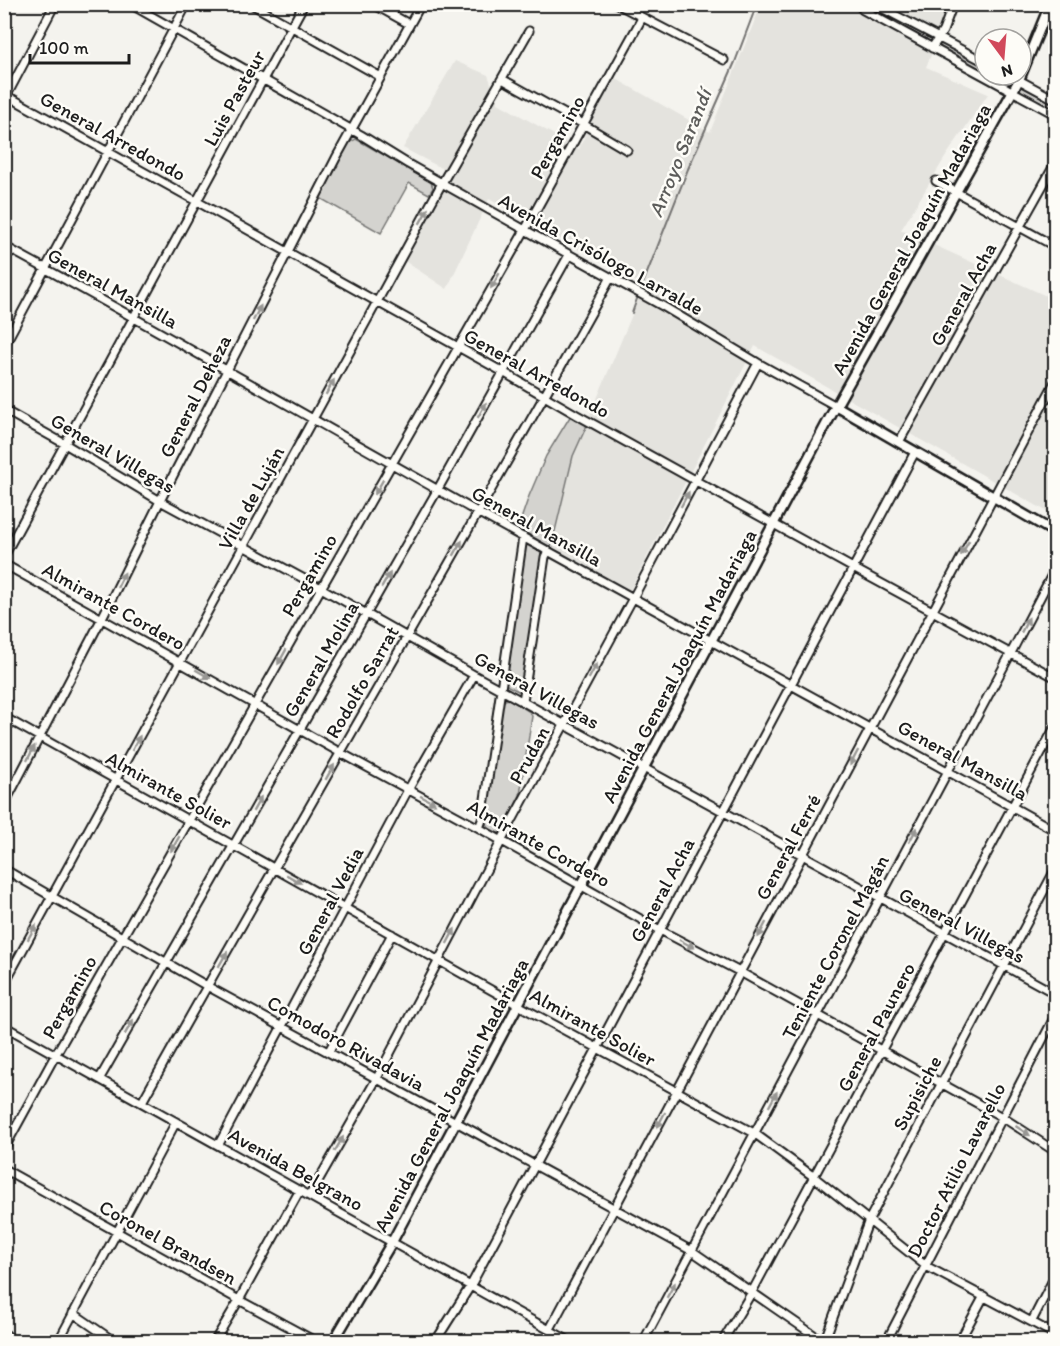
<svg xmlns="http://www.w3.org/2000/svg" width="1060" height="1346" viewBox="0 0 1060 1346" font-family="Itim,sans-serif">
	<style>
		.built { fill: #e4e3de }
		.green { fill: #d4d3cf; stroke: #787876; stroke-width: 1.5 }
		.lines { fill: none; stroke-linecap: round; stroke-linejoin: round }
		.stream { stroke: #72716f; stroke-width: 2 }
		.minor-casing { stroke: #1c1c1c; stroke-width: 11 }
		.major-casing { stroke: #1c1c1c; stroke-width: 13 }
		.minor { stroke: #fdfcf7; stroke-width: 7 }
		.major { stroke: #fdfcf7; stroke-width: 8 }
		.oneway { fill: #989794 }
		.labels { text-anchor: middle; stroke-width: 5; stroke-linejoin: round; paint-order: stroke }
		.street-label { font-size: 20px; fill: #1c1c1c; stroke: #fdfcf7 }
		.water-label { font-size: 21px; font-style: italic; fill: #5c5c5a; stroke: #fdfcf7 }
	</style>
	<rect width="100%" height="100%" fill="#f4f3ee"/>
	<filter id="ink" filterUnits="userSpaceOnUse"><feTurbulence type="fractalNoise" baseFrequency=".0167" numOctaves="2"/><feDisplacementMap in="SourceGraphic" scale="12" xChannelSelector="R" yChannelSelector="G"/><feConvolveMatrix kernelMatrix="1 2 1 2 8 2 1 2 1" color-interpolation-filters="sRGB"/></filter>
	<g filter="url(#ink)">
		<path class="built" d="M761,5H952L926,67L988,94L946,156L901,230L1055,300V516L755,346L630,590L552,548L573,456L644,286L489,199L447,289L403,260L451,173L403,148L455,61L488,75L498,103L579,149L611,76L710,132Z"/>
		<path class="green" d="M864,5H868L928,37L925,39Z
			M943,44L985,66V73L941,49L940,45Z
			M1020,87H1022L1055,104V111L1020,92L1019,90Z
			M356,139L431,182L433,188L429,194L409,183L381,233L320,198L348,143Z
			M571,415L587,425L573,456L551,548L518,528L529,496L546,456Z
			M527,545H530L542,554L522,690L520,692L508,686L506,684L525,548Z
			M509,699L530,712L532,716L520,795L502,832C494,835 489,830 485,822L502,704L505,700Z"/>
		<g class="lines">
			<path class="stream" d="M640,291L688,169L735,62L757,4
				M632,313L638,296"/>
			<g class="minor-casing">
				<path id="minor" d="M130,4L361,135L408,164L525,230L666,308L758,363L836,406
					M251,4L381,77
					M373,4L409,24
					M617,4L724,60
					M858,4L863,10L1056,115
					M874,4L985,62
					M932,48L943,31L953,4
					M1010,75L1056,100
					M502,79L583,124L627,150
					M4,94L503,372L577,415L853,568L1056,678
					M6,97L55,4
					M936,181L1056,247
					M4,246C164,333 320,424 479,513C670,620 863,724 1056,831
					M4,346L187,4
					M4,410L65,444L160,501L321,588L474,675L1056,994
					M899,442L1056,162
					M4,556L304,4
					M4,564L341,753L479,828L660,930L740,972L1002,1117L1056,1152
					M523,701L545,557L548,551
					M4,717L518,1005L754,1133L814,1177L926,1266L1056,1335
					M4,805L102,618L160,501L336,158L421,4
					M479,828L482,820L523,537
					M4,869L207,986L692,1251L824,1342
					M4,984L442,183L529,31
					M4,1026L571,1342
					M329,1051L392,934
					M100,1078L438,489L569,255
					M142,1102C296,826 457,554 610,279
					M219,1144L408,790L474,675
					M4,1149L56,1054L525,230L642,18
					M4,1169L239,1300L317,1342
					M310,1195L377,1078L513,819L633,598L758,363
					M73,1313L115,1342
					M1032,1321L1056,1274
					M550,1329L1056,380
					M4,1333L15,1342
					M58,1342L176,1122
					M214,1342L239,1300L300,1190
					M435,1342L471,1285L915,452
					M643,1342L1011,653L1056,567
					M722,1342L752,1292L1056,725
					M824,1342L869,1220L1056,868
					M886,1342L1056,1014
					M959,1342L984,1296"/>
			</g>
			<g class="major-casing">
				<path id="major" d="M836,406L1056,533
					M333,1342L392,1242L836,406L1019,80L1050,4"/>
			</g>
			<use href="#minor" class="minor"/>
			<use href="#major" class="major"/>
		</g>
		<defs><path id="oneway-solid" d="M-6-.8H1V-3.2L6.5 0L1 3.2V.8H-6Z" transform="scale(1.5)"/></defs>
		<g class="oneway">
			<use href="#oneway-solid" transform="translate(424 216) rotate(-61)"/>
			<use href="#oneway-solid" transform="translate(495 281) rotate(120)"/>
			<use href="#oneway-solid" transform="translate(257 313) rotate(-63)"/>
			<use href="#oneway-solid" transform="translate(330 387) rotate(-61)"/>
			<use href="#oneway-solid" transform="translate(482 410) rotate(-61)"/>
			<use href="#oneway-solid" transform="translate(379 487) rotate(120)"/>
			<use href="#oneway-solid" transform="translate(685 499) rotate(-62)"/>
			<use href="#oneway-solid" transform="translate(458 548) rotate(-61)"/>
			<use href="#oneway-solid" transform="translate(965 548) rotate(119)"/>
			<use href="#oneway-solid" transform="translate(121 580) rotate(-64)"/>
			<use href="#oneway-solid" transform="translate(386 580) rotate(-60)"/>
			<use href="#oneway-solid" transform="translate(1025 625) rotate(-63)"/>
			<use href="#oneway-solid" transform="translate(282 657) rotate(119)"/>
			<use href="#oneway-solid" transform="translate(593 671) rotate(-61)"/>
			<use href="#oneway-solid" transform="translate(203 674) rotate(30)"/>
			<use href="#oneway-solid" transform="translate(136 743) rotate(-62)"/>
			<use href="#oneway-solid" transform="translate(31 753) rotate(-63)"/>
			<use href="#oneway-solid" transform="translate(854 758) rotate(118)"/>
			<use href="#oneway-solid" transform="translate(330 772) rotate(-60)"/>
			<use href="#oneway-solid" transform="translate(428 800) rotate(28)"/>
			<use href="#oneway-solid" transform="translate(257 804) rotate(-61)"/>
			<use href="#oneway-solid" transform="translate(913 835) rotate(-62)"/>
			<use href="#oneway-solid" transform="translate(175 844) rotate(120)"/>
			<use href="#oneway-solid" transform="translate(294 879) rotate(29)"/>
			<use href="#oneway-solid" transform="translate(762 930) rotate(118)"/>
			<use href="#oneway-solid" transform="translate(32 932) rotate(-61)"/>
			<use href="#oneway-solid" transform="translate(451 936) rotate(-62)"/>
			<use href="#oneway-solid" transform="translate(687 944) rotate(28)"/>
			<use href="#oneway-solid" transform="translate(223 959) rotate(-60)"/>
			<use href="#oneway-solid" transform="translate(129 1027) rotate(-60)"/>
			<use href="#oneway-solid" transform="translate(773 1099) rotate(-62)"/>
			<use href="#oneway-solid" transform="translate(661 1120) rotate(118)"/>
			<use href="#oneway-solid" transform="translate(1023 1131) rotate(33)"/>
			<use href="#oneway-solid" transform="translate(339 1144) rotate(-60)"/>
			<use href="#oneway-solid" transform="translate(671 1290) rotate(-61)"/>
		</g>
	</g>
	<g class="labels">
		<g class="street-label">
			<text transform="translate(234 98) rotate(-61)" y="7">Luis Pasteur</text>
			<text transform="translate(113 136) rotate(29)" y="7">General Arredondo</text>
			<text transform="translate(557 137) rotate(-61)" y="7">Pergamino</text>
			<text transform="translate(911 239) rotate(-61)" y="7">Avenida General Joaquín Madariaga</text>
			<text transform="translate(601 254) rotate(29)" y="7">Avenida Crisólogo Larralde</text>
			<text transform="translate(113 288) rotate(29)" y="7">General Mansilla</text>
			<text transform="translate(963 294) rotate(-61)" y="7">General Acha</text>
			<text transform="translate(537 373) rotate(29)" y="7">General Arredondo</text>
			<text transform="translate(195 396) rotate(-63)" y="7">General Deheza</text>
			<text transform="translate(113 453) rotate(30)" y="7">General Villegas</text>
			<text transform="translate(251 498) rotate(-61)" y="7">Villa de Luján</text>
			<text transform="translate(537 526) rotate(29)" y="7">General Mansilla</text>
			<text transform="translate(309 575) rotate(-60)" y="7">Pergamino</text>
			<text transform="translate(114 606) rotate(29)" y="7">Almirante Cordero</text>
			<text transform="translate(321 659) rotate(-60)" y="7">General Molina</text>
			<text transform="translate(679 666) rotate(-62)" y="7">Avenida General Joaquín Madariaga</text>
			<text transform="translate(362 682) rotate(-60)" y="7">Rodolfo Sarrat</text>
			<text transform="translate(537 690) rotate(29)" y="7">General Villegas</text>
			<text transform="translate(529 755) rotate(-61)" y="7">Prudan</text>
			<text transform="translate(963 760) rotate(29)" y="7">General Mansilla</text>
			<text transform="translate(169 790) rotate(29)" y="7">Almirante Solier</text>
			<text transform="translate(539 843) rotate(29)" y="7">Almirante Cordero</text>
			<text transform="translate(788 847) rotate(-62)" y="7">General Ferré</text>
			<text transform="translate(662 890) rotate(-62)" y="7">General Acha</text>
			<text transform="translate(330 901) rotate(-62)" y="7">General Vedia</text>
			<text transform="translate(962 925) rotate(28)" y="7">General Villegas</text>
			<text transform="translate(835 947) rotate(-62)" y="7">Teniente Coronel Magán</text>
			<text transform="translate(69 997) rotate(-61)" y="7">Pergamino</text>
			<text transform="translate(593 1027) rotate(29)" y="7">Almirante Solier</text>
			<text transform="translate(876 1027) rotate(-62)" y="7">General Paunero</text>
			<text transform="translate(346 1043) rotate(29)" y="7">Comodoro Rivadavia</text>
			<text transform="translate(917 1093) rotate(-62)" y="7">Supisiche</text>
			<text transform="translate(451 1095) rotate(-62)" y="7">Avenida General Joaquín Madariaga</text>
			<text transform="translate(296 1169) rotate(29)" y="7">Avenida Belgrano</text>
			<text transform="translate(956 1170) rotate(-63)" y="7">Doctor Atilio Lavarello</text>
			<text transform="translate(168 1242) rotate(29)" y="7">Coronel Brandsen</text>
		</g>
		<g class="water-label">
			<text transform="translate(680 153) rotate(-68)" y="7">Arroyo Sarandí</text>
		</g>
	</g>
	<rect width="1060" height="1346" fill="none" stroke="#fdfcf7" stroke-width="24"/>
	<rect x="12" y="12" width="1036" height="1322" fill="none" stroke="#1c1c1c" stroke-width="2" filter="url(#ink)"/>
	<g transform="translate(1003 57) rotate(164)"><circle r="28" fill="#fdfcf7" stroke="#a3a29f" stroke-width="1.5"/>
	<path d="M0-4.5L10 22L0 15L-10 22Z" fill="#d1495b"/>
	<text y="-9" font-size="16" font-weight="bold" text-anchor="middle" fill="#1c1c1c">N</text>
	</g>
	<path d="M30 54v9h99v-9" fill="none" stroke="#1c1c1c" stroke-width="3"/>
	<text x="39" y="54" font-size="18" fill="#1c1c1c" stroke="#fdfcf7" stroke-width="4.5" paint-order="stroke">100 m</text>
</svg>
